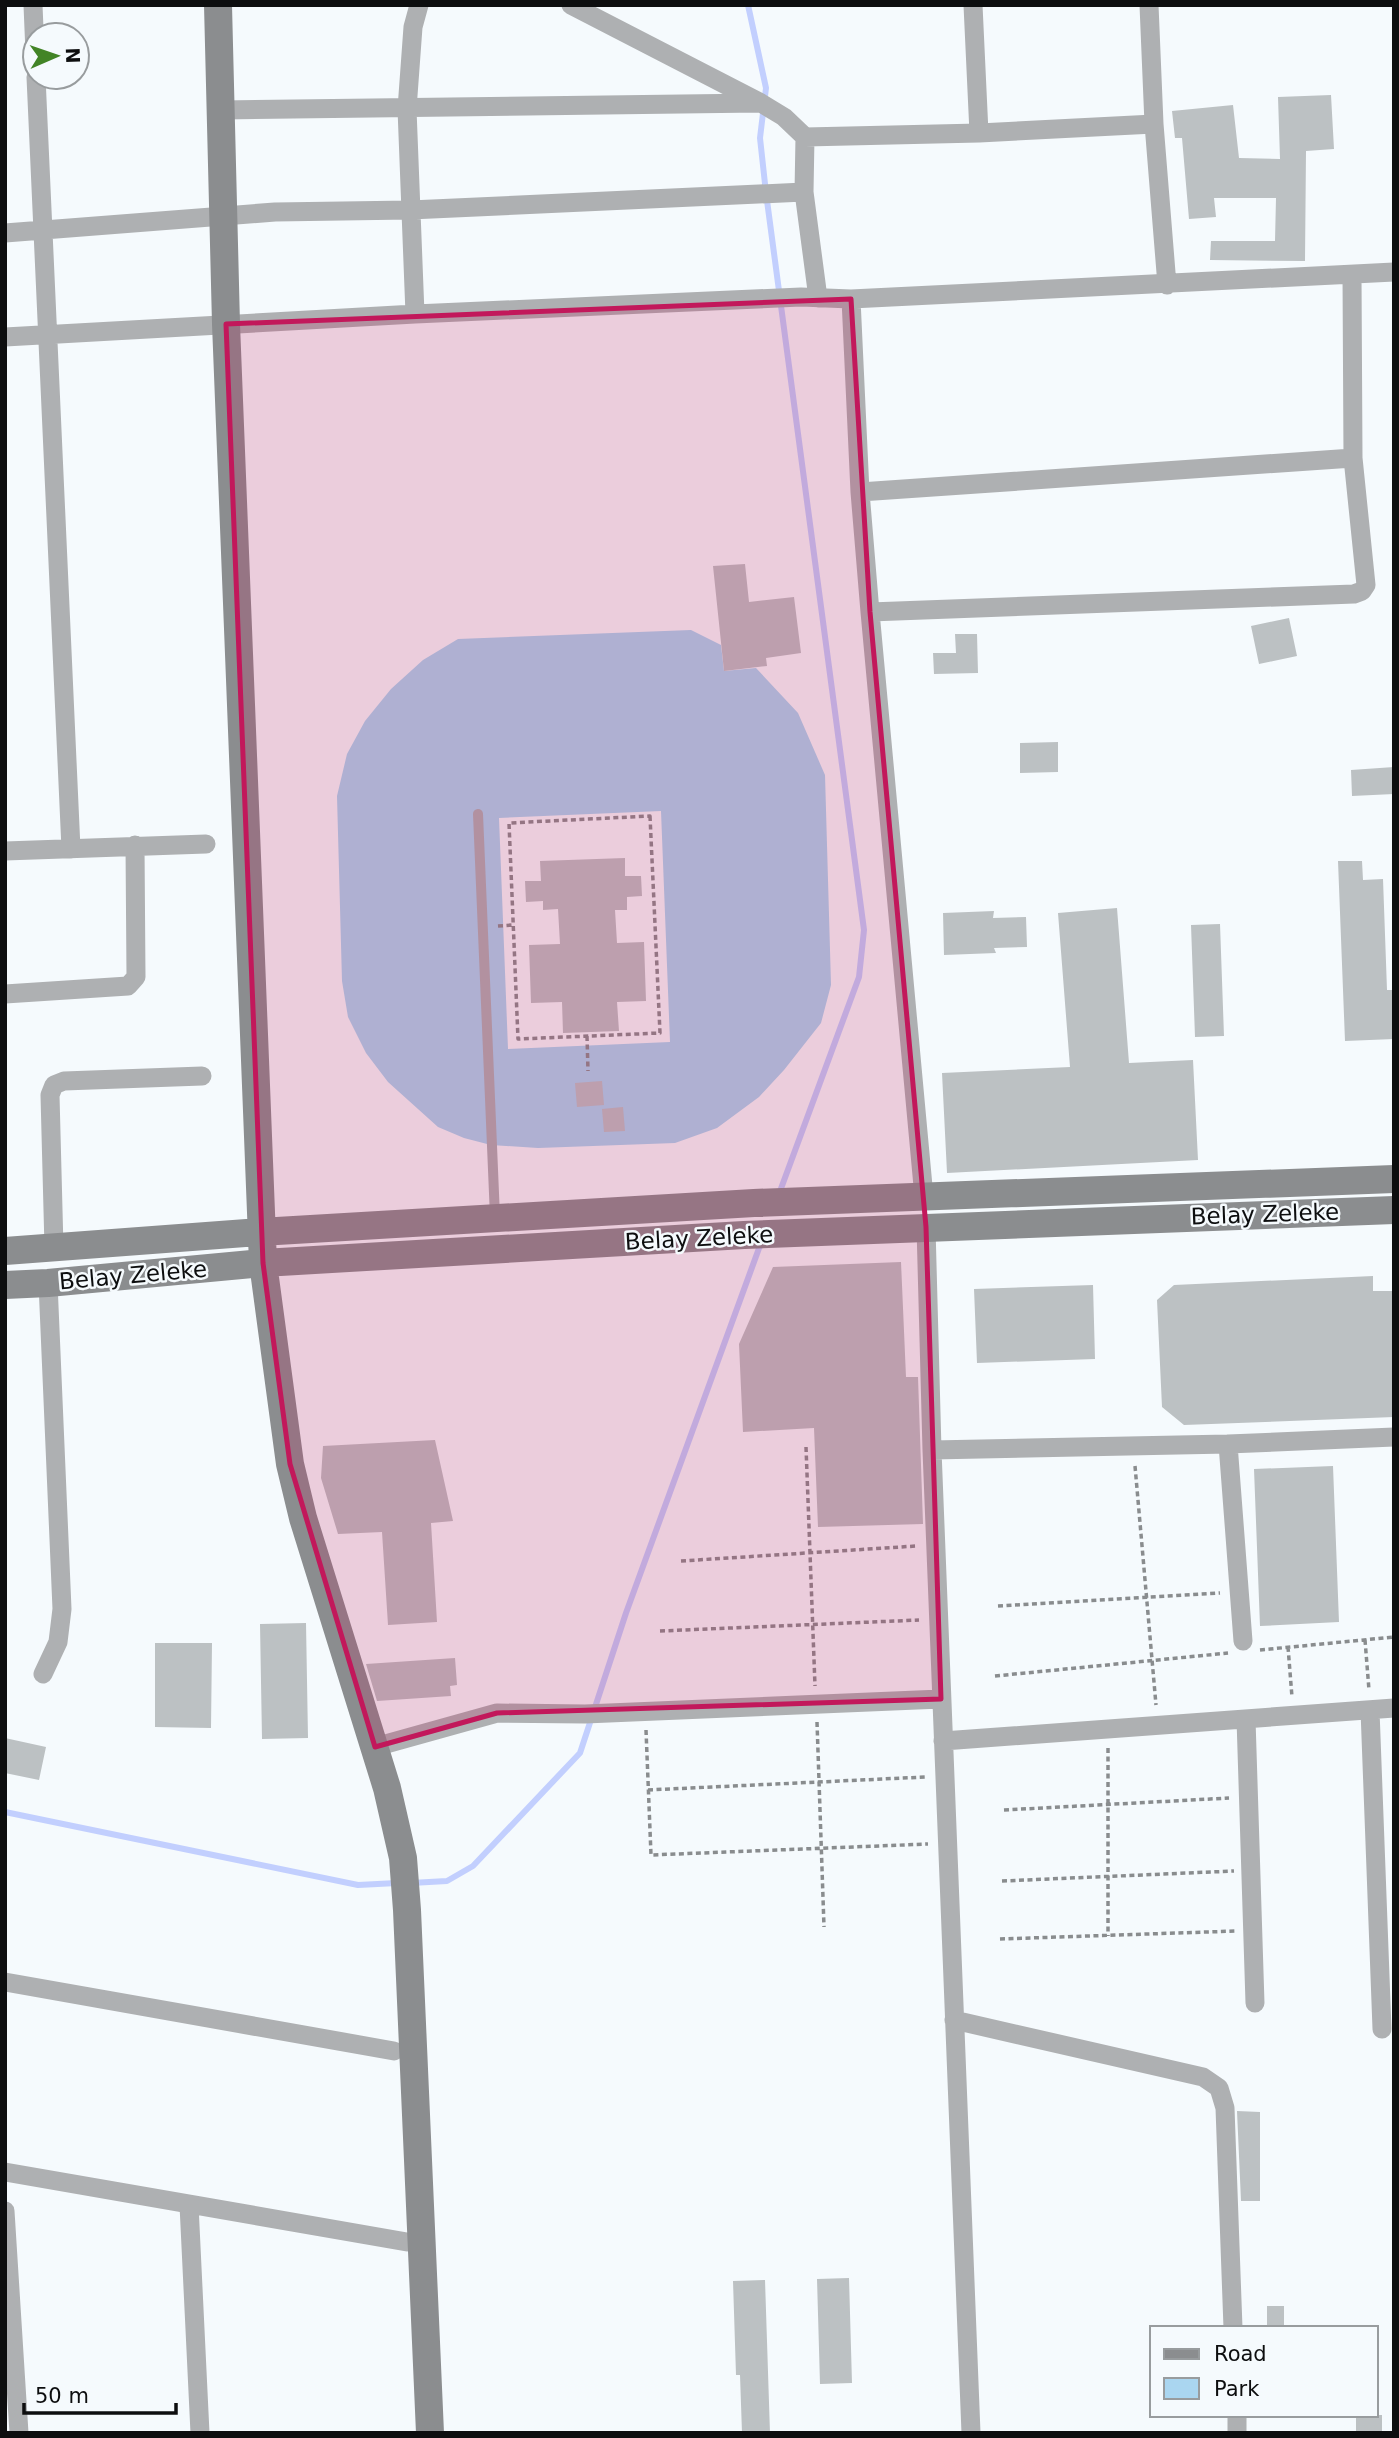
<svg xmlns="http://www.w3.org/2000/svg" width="1399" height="2438" viewBox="0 0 1399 2438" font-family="'DejaVu Sans',sans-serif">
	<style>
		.green { fill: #aad6f0; fill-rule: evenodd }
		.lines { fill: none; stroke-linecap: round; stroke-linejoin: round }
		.stream { stroke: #c2cffe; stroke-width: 6 }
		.building { fill: #bcc1c3 }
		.path { stroke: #898c8e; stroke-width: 3.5; stroke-dasharray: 5 3.5; stroke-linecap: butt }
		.lane { stroke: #aeb0b2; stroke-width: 10 }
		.street { stroke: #aeb0b2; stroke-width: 19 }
		.secondary { stroke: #8b8d8f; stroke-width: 28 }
		.marked { fill: #c2185b; fill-opacity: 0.2; stroke: #c2185b; stroke-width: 5; stroke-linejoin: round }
		.labels { text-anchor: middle; stroke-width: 5; stroke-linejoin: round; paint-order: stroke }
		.street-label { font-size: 23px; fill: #0d0e0f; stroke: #f5fafd }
	</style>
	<rect width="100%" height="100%" fill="#f5fafd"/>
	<path class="green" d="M691,630L721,645L724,671L756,668L798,713L825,775L831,985L821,1023L784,1070L759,1097L717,1128L675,1143L538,1148L491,1145L464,1138L438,1127L388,1082L366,1053L348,1017L342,981L337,796L347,754L365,721L391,689L423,660L458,639ZM661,811L670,1042L508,1049L499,818Z"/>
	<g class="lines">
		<path class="stream" d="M748,5L766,88L760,138L766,193L864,930L859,977L779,1194
			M5,1812L358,1885L397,1883
			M411,1883L447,1881L473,1866L580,1753L626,1613L762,1240"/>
	</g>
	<path class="building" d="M1331,95L1334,149L1306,151L1305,261L1210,260L1211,241H1275L1276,198H1214L1216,217L1189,219L1182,138H1175L1172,111L1233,105L1239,158L1280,159L1278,97Z
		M745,564L749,602L794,597L801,653L766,658L767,666L724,671L713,566Z
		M1289,618L1297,656L1259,664L1251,626Z
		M955,634H977L978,673L934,674L933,653H956Z
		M1058,742V772L1020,773V743Z
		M1394,767V794L1352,796L1351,770Z
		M625,858V876H641L642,896L627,897V910H615L617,943L644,942L646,1001L617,1002L619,1031L563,1033L562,1002L531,1003L529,945L560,944L558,909L543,910V901L526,902L525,881H541L540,861Z
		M1338,861H1362L1363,880L1383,879L1387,990H1394V1039L1345,1041Z
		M1117,908L1129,1063L1193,1060L1198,1160L947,1173L942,1073L1070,1067L1058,913Z
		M994,911L993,918L1026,917L1027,947L994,948L996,953L944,955L943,913Z
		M1220,924L1224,1036L1195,1037L1191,925Z
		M602,1081L604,1105L577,1107L575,1083Z
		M623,1107L625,1131L604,1132L602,1109Z
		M901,1262L906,1377H918L923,1524L818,1527L814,1428L743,1432L739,1344L773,1267Z
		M1373,1276V1291H1394V1417L1184,1425L1162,1407L1157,1300L1174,1285Z
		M1093,1285L1095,1359L977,1363L974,1289Z
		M435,1440L453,1521L431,1523L437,1622L388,1625L382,1532L338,1534L321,1478L323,1446Z
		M1333,1466L1339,1622L1260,1626L1254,1469Z
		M306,1623L308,1738L262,1739L260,1624Z
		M155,1643H212L211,1728L155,1727Z
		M455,1658L457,1685L450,1686L451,1696L377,1701L366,1664Z
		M5,1738L46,1747L39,1780L5,1773Z
		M1237,2111L1260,2112V2201H1241Z
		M849,2278L852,2383L820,2384L817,2279Z
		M765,2280L770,2433H742L740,2375H736L733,2281Z
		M1267,2306H1284V2327H1267Z
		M1356,2415H1382V2433H1356Z"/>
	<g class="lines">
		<path class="path" d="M650,816L660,1033L518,1039L509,823Z
			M498,926L513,925
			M587,1036L588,1071
			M806,1447L815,1686
			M1135,1466L1156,1705
			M681,1561L916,1546
			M998,1606L1220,1593
			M660,1631L919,1620
			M1365,1640L1369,1690
			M1288,1647L1292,1697
			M1260,1650L1394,1637
			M995,1676L1228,1653
			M817,1722L824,1927
			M646,1730L651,1855L928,1844
			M1108,1748V1936
			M648,1790L925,1777
			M1004,1810L1229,1798
			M1002,1881L1234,1871
			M1000,1939L1236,1931"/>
		<path class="lane" d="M478,814L495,1217"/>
		<path class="street" d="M33,5L35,53
			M571,5L761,103L784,117L805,137L979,133L1154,124
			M973,5L979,133
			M1149,5L1154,124L1167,285
			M36,77L71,849
			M221,110L759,103
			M805,137L804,192L818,298
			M5,233L275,212L410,210L804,192
			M851,299L860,492L870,612L924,1197
			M415,314L407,109L413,27L419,5
			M5,337L415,314L801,297L851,299L1394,272
			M860,492L1353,458
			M870,612L1354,594L1362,591L1366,585L1353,458L1352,275
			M5,851L206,844
			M5,994L128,986L136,977L135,845
			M926,1227L932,1450L971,2433
			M54,1248L50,1095L54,1085L64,1081L202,1076
			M1228,1444L1243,1641
			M932,1450L1228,1444L1394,1437
			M43,1674L58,1642L62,1609L48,1283
			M1370,1710L1382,2029
			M1246,1719L1255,2003
			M943,1741L1394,1708
			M375,1747L497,1713L585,1714L941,1699
			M5,1982L394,2051
			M954,2020L1203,2077L1219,2088L1225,2108L1233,2328
			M5,2172L407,2242
			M189,2205L200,2433
			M5,2211L19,2433
			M1237,2415V2433"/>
		<path class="secondary" d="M218,5L226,324L263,1263L290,1464L303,1518L387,1788L403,1858L407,1910L430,2433
			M5,1251L260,1232L754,1203L1394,1179
			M5,1285L48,1283L263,1263L744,1235L1394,1210"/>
	</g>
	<path class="marked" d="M851,299L870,612L926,1227L941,1699L497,1713L375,1747L290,1464L263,1263L226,324Z"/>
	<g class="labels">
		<g class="street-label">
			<text transform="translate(1265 1214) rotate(-2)" y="8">Belay Zeleke</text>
			<text transform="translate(699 1238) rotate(-3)" y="8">Belay Zeleke</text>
			<text transform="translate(133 1275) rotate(-5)" y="8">Belay Zeleke</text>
		</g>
	</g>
	<rect width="1399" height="2438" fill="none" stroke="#0d0e0f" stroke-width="14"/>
	<rect x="1150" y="2326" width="228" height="91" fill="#f5fafd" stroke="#989c9e" stroke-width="2"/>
	<rect x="1164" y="2349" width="35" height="10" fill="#8b8d8f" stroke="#989c9e" stroke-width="2"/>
	<text x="1214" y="2361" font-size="21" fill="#0d0e0f">Road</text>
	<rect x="1164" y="2378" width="35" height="21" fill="#aad6f0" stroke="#989c9e" stroke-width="2"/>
	<text x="1214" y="2396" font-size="21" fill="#0d0e0f">Park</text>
	<g transform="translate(56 56) rotate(88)"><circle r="33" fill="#f5fafd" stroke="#989c9e" stroke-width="2"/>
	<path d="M0-5L12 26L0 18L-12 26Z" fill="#428426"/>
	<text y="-10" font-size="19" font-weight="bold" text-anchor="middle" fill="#0d0e0f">N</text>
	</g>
	<path d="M24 2403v10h152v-10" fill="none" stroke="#0d0e0f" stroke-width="3.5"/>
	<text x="35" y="2403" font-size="21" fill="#0d0e0f" stroke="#f5fafd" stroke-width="5" paint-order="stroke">50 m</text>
</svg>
